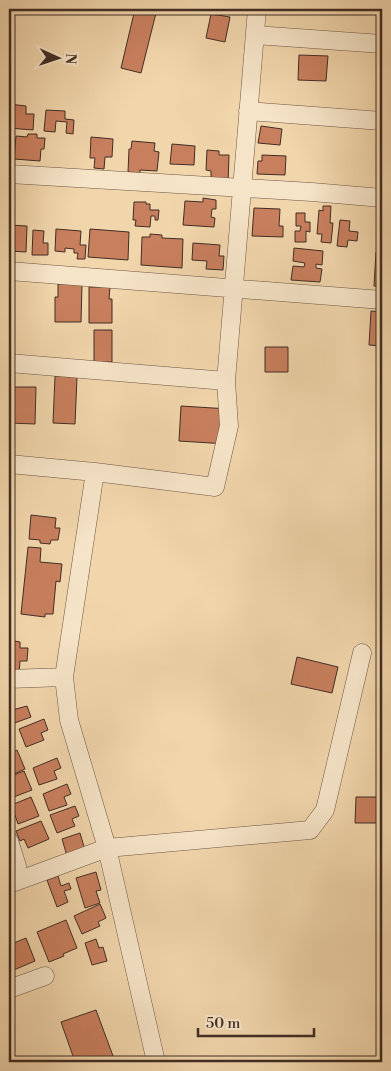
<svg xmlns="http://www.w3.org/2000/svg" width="391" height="1071" viewBox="0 0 391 1071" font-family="'Libre Bodoni',serif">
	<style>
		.building { fill: #c87f5e; stroke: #412d25 }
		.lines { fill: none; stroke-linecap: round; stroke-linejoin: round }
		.minor-casing { stroke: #6d5746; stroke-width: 19 }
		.minor { stroke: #f6e4c8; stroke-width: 18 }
	</style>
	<rect width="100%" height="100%" fill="#f1d5ab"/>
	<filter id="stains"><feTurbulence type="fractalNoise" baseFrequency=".004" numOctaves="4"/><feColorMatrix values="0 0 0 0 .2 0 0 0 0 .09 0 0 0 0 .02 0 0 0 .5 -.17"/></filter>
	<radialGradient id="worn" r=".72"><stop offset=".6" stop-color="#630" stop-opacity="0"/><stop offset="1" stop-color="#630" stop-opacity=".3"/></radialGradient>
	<path class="building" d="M135,9H157L141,73L121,68Z
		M211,14L230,17L225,42L206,38Z
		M299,55L328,56L326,81L298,80Z
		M9,104L26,106V114H34L33,130L9,128Z
		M46,110L65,111V119L74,120L73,134L66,133L67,122L56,121L55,132L44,131Z
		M261,126L282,129L280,145L258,143Z
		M28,134H37V138H45L44,149H41L40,161L14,159L16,136L27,137Z
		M91,137L113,139L112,157H105L104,169L94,168L95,158H90Z
		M132,141L155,143L154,151L159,152L157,171L140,170V173L128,172L129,149H131Z
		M172,144L195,146L194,165L170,164Z
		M207,150L219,151V155H229L228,184L211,183V171L206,170Z
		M262,155L286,156L285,175L257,174L258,161H262Z
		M203,198L216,200V209H212L211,217L215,218L214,227L183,225L185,201L203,202Z
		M134,202H146V204H150V210H159L158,220H155V216H151L150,227L135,226L136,220H133Z
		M323,206H331L330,223H333L331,243L321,242L322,234H317L319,210L323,211Z
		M254,208L280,209L279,226H283V237L252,236Z
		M296,213H305V222H310V232L306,231V242H295V231H300L301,226H296Z
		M340,220L350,221L349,231L358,232L357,241L348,240L347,247L337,246Z
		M9,225L27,226L26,252L9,251Z
		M56,229L81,231L80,245H86L85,259H77L78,253H74V249L65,248V252L55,251Z
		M90,229L129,232L128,260L88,257Z
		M33,230L44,231L43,243H48V255H32Z
		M150,234L162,235V238L183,239L182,268L141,265L142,237H150Z
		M193,243L220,245L219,256H224L223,270L206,269L207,261L192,260Z
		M294,248L323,251L322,265L316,264V268L322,269L320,282L291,280L293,266L304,267L305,263L293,261Z
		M376,252L382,253V287L374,286Z
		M58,284H82L81,322H55V297H58Z
		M89,287H110L109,299H112V323H89Z
		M371,311L382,312V346L369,345Z
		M94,330H112V362H94Z
		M265,347H288V372H265Z
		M55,376L77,377L75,424L53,423Z
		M9,387H36L35,424L9,423Z
		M181,406L229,409L227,444L179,441Z
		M31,515L56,518L55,528H60L58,540H51L50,544L40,543V540L29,539Z
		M28,547L41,548L40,562L62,564L60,582L56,581L53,614H45V617L21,614Z
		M9,640L20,642V648H28L27,661H20L19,674L9,673Z
		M297,657L338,667L332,693L291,684Z
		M9,702L12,710L27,706L31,717L9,725Z
		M44,719L48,730L41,733L44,740L26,747L19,729Z
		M9,731L15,747L9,750Z
		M17,750L25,769L9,776V754Z
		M57,758L61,768L54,771L57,779L39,785L33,768Z
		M24,771L32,790L11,798L9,792V777Z
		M67,784L71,794L64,797L67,805L49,811L43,794Z
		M31,797L39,816L18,824L15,815L10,817L9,806Z
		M356,797H379V823H355Z
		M75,806L79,816L72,819L75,826L57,833L50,815Z
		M41,821L49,839L28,848L24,839L20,841L16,831Z
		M80,833L85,850L67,856L62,839Z
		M96,872L101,890L96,891L100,903L85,908L76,878Z
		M58,876L61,886L69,883L71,889L64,891L68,902L57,907L47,880Z
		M100,904L106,918L98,922L100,926L82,934L74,916Z
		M66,920L77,948L63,954L64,956L49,962L37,932Z
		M26,938L35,961L9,972V945Z
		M96,939L99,948L103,947L107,961L92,965L85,943Z
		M96,1010L113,1056L96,1062H75L61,1022Z"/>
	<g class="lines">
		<g class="minor-casing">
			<path id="minor" d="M255,35L382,44
				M248,111L382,121
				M9,174L312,192L382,198
				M9,271L382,300
				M9,363L226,381
				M9,464L95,472L215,487L229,426L226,381L257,9
				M95,472L64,677L69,720L107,848L156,1062
				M9,679L64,677
				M9,841L17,866
				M9,884L107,848L310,830L325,810L362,653
				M9,989L45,976"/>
		</g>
		<use href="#minor" class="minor"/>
	</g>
	<rect width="391" height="1071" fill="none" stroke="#f1d5ab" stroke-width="30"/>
	<rect x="10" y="10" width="371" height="1051" fill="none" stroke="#412d25" stroke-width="2.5"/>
	<rect x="15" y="15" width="361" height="1041" fill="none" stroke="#412d25"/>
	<g transform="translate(58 58) rotate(93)" stroke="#f6e4c8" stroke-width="4" paint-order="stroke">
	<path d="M0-4L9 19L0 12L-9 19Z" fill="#412d25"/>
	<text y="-8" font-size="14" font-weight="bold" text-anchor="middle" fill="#412d25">N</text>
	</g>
	<path d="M198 1028v8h116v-8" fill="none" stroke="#412d25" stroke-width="2.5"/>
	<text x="206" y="1028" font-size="15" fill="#412d25" stroke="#f6e4c8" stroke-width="4" paint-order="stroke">50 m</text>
	<rect width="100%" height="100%" filter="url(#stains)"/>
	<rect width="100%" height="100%" fill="url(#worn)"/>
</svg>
